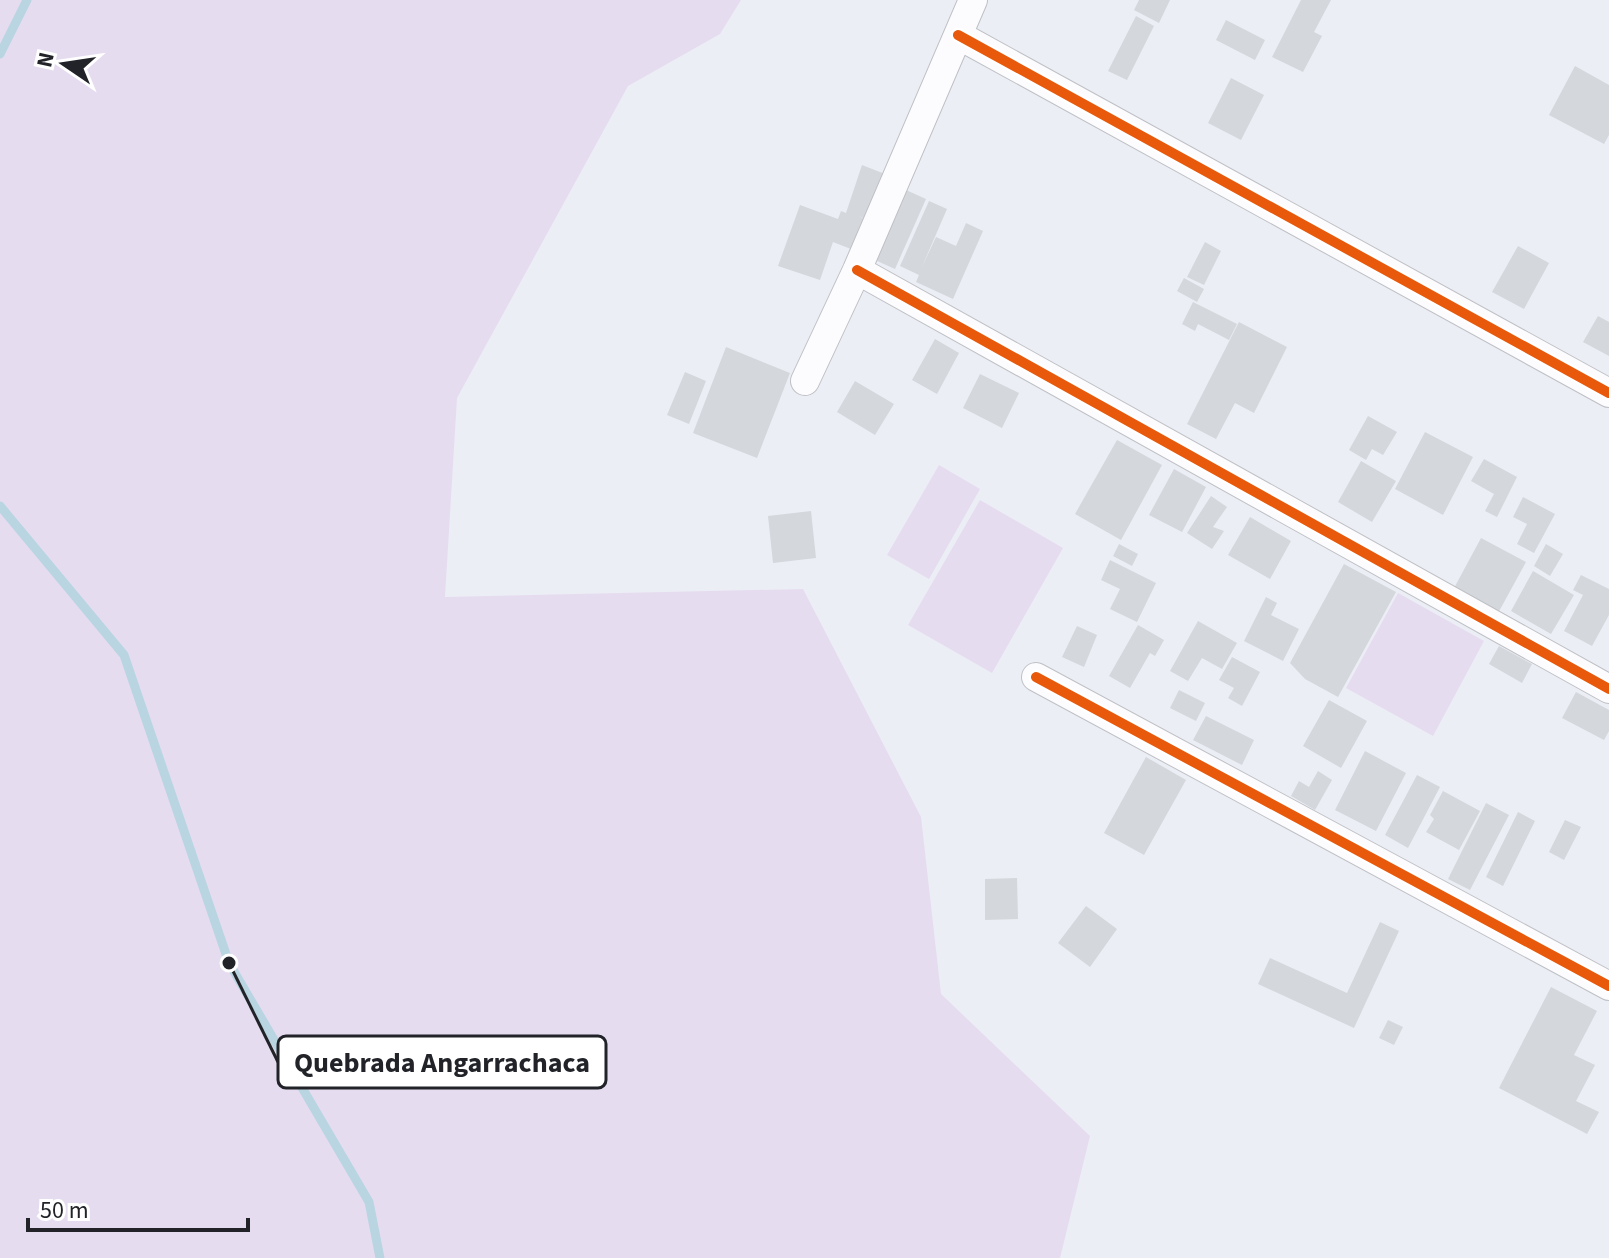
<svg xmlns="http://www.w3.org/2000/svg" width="1609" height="1258" viewBox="0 0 1609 1258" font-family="'Source Sans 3',sans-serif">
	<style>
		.green { fill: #e6dcf0 }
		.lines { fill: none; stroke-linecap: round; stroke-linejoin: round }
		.stream { stroke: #b8d5e1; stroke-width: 9 }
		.building { fill: #d4d7dc }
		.street-casing { stroke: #bec0c5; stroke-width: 30 }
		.street { stroke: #fcfcfe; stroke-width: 28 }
		.cycleway-casing { stroke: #fff; stroke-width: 15 }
		.cycleway { stroke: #e8590c; stroke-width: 10 }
		.leader { fill: none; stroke: #212328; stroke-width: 3 }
		.callout-dot { fill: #212328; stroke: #fff; stroke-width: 3 }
		.callout { fill: #fff; stroke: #212328; stroke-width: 3 }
		.callout-label { font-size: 28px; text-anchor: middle; font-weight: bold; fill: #212328 }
	</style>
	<rect width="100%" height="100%" fill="#eceef5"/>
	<path class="green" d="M0,0H741L720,34L628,86L457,398L445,597L803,589L921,817L941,994L1090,1136L1060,1258H0Z
		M939,465L980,489L929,579L887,555Z
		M980,500L1063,548L992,673L908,625Z
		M1398,593L1484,641L1433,736L1346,688Z"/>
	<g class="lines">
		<path class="stream" d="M0,54L27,0
			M0,506L124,655L229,963L369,1202L380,1258"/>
	</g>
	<path class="building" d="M1139,0H1170L1159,23L1134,10Z
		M1301,0H1331L1314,32L1322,36L1303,72L1272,57Z
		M1136,16L1154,26L1127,80L1108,71Z
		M1226,20L1265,40L1255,60L1216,40Z
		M1575,66L1609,85V135L1604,144L1549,115Z
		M1231,78L1264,95L1241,140L1208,123Z
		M862,165L885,174L869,220L858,216L867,220L856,251L833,242L820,280L778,266L800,205L838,219L841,211L846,213Z
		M906,190L926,199L895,269L875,260Z
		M929,201L947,209L921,269L936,237L956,246L966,223L983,231L953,299L916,282L919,275L900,266Z
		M1205,242L1221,251L1204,285L1187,277Z
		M1518,246L1549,263L1524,309L1492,292Z
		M1184,278L1204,289L1197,302L1177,291Z
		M1193,302L1237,324L1229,340L1198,324L1195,331L1182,324Z
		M1598,316L1609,322V356L1583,342Z
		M1239,322L1287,347L1254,413L1235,403L1216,439L1187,424Z
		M935,339L959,353L937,394L912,380Z
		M726,347L790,373L757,458L693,433Z
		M685,372L706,381L689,424L667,415Z
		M980,374L1019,393L1002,428L963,408Z
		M855,381L894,404L875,435L837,412Z
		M1368,416L1397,432L1383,455L1372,449L1366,460L1349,450Z
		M1425,432L1473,457L1443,515L1395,489Z
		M1117,440L1162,465L1121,540L1075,514Z
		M1484,459L1517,477L1497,517L1485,511L1494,494L1471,481Z
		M1361,461L1396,481L1372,522L1338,502Z
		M1174,469L1206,487L1182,532L1149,515Z
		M1211,496L1227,507L1213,527L1224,531L1212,549L1187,533Z
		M1523,497L1555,514L1534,553L1517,544L1527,524L1513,517Z
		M811,511L816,558L773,563L768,516Z
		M1250,517L1291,541L1270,579L1228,555Z
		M1481,538L1526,562L1497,615L1453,590Z
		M1119,544L1138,554L1132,566L1113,556Z
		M1546,544L1563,554L1550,576L1534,566Z
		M1110,560L1156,583L1137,622L1110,609L1120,589L1101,580Z
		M1344,564L1396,592L1338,697L1305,679L1290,663Z
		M1533,571L1574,595L1551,634L1511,611Z
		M1581,575L1609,589V615L1592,646L1564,631L1583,595L1573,590Z
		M1266,597L1277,603L1271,615L1299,629L1283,661L1244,641Z
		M1198,621L1237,643L1222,669L1202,658L1188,681L1170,671Z
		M1138,625L1164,640L1155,656L1150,653L1130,688L1109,676Z
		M1077,626L1097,635L1084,667L1062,657Z
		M1499,646L1532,664L1522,683L1489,664Z
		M1232,657L1260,672L1242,706L1228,698L1234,688L1219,680Z
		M1179,690L1205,703L1196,721L1170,708Z
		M1576,692L1609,710V731L1604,740L1562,718Z
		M1329,700L1367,721L1341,768L1303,746Z
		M1206,716L1254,740L1242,765L1193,740Z
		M1365,751L1406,773L1376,831L1335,810Z
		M1146,757L1186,780L1144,855L1104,833Z
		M1318,771L1332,780L1315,810L1291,796L1299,781L1309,787Z
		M1417,775L1440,787L1408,848L1385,835Z
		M1443,791L1480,811L1459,850L1426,832L1434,819L1430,815Z
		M1486,803L1509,815L1470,890L1448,879Z
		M1518,812L1535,821L1503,886L1486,877Z
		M1565,820L1581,827L1564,860L1549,852Z
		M1017,878L1018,919L985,920V879Z
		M1086,906L1117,929L1090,967L1058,943Z
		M1380,922L1399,931L1354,1028L1258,984L1270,958L1347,993Z
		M1551,987L1597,1011L1574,1055L1595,1065L1576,1101L1599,1112L1587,1134L1499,1088Z
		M1388,1020L1403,1027L1394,1045L1379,1038Z"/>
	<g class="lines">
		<g class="street-casing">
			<path id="street" d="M958,35L1609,393
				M857,270L1609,689
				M805,381L857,270L973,0
				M1036,677L1609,986"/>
		</g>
		<use href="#street" class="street"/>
		<g class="cycleway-casing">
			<path id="cycleway" d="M958,35L1609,393
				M857,270L1609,689
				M1036,677L1609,986"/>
		</g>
		<use href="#cycleway" class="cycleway"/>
	</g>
	<path class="leader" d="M229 963L278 1062"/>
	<circle class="callout-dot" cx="229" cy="963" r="8"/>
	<rect class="callout" x="278" y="1036" width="328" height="52" rx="8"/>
	<g class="callout-label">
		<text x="442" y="1072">Quebrada Angarrachaca</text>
	</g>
	<g transform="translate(64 64) rotate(283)" stroke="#ffffff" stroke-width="6" paint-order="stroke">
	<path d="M0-6L14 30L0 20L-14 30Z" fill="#212328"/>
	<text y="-12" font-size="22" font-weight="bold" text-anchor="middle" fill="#212328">N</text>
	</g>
	<path d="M28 1218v12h220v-12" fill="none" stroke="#212328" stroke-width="4"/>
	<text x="40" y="1218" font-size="24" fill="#212328" stroke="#ffffff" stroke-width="6" paint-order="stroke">50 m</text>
</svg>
